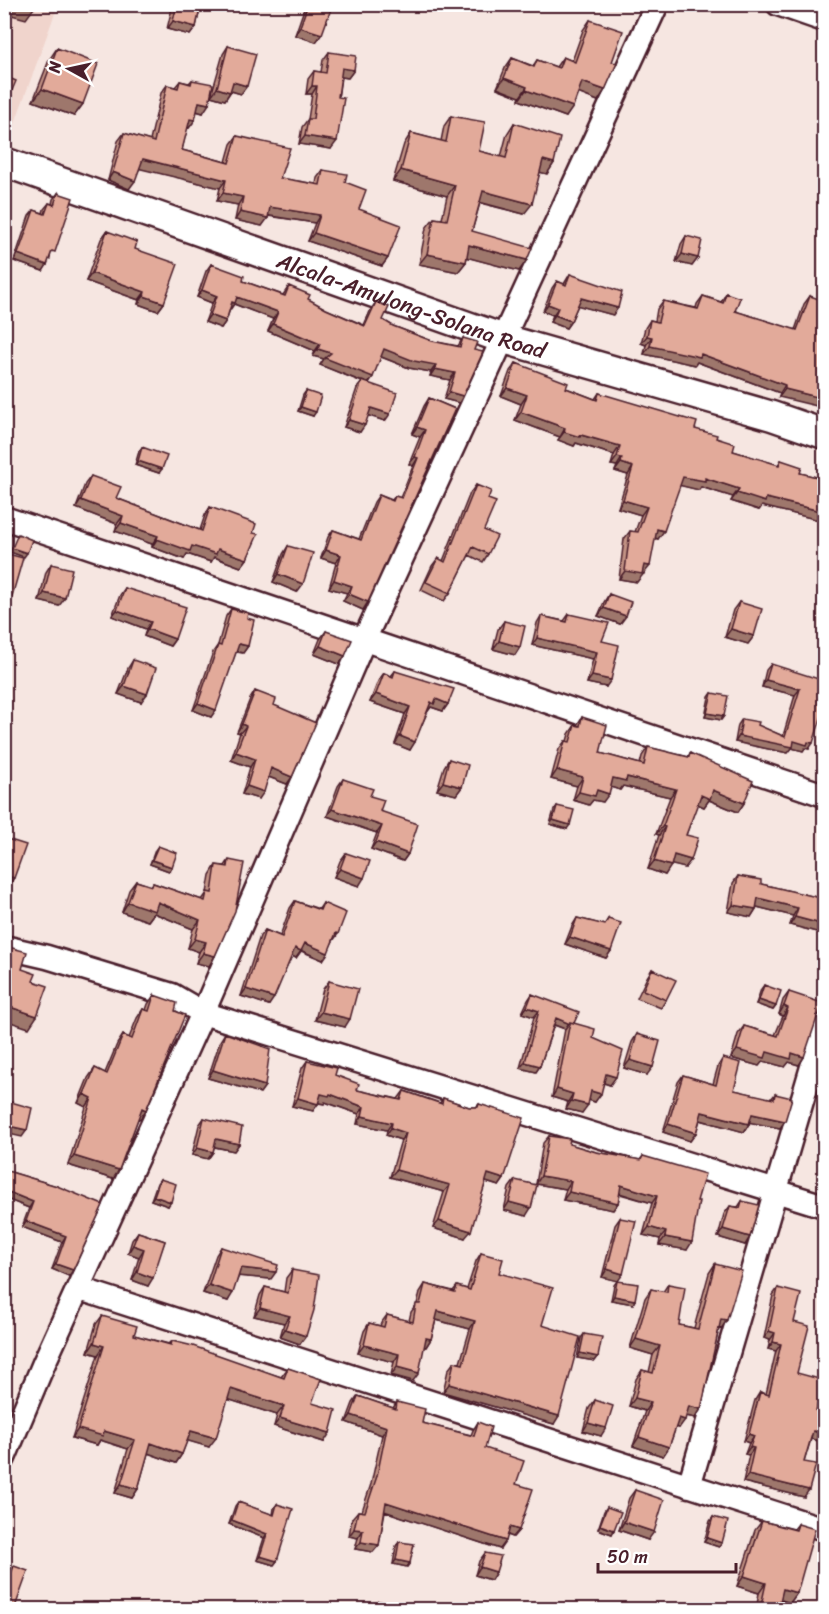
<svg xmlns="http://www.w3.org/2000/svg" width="829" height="1614" viewBox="0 0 829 1614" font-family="Sriracha,sans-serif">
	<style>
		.built { fill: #f0d4cc }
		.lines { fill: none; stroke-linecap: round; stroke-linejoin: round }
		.minor-casing { stroke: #4a1f2b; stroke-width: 27 }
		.major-casing { stroke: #4a1f2b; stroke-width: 33 }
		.minor { stroke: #fff; stroke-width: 22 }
		.major { stroke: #fff; stroke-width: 28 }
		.wall { fill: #c29284; stroke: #4a1f2b; stroke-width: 1.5 }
		.shaded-wall { fill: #9e776c; stroke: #4a1f2b; stroke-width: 1.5 }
		.building { fill: #e2aa9a; stroke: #4a1f2b; stroke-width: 1.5 }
		.labels { text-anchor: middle; stroke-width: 4.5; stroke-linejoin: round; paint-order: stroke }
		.street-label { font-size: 22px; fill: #4a1f2b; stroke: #fff }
	</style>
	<rect width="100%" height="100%" fill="#f6e6e1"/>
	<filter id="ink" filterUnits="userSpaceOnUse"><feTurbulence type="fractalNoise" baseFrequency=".0167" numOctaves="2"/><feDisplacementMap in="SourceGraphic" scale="12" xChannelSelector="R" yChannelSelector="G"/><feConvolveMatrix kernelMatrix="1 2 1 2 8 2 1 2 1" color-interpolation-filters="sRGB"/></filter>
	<g filter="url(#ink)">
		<path class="built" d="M5,5H58L5,150Z"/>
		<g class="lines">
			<g class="minor-casing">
				<path id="minor" d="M778,4L824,20
					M4,518L824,795
					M4,947L47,957L172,995L203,1013L824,1206
					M80,1289L824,1529
					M4,1458L44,1363L203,1013L365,638L657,4
					M689,1486L824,1026"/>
			</g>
			<g class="major-casing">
				<g id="major">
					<path id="s1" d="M4,162L504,339L772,416L824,434"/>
				</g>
			</g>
			<use href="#minor" class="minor"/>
			<use href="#major" class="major"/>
		</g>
		<path class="wall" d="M173,4H201L196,27L190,35L167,29Z
			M307,4H319L316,42L295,35L304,9Z
			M590,20L612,62L605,90L598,101L578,93L566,117L519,100L520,97L497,88L505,68L512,58L533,66L537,60L556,67L563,57L572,61L583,30Z
			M228,46L241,94L231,91L225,100L211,96L223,54Z
			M57,48L83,104L74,116L33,101L49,60Z
			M329,52L354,70L348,78L341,77L331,149L299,144L302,127L308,119L312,94H306L308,79L314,71L321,72L323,60Z
			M192,80L203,113L196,111L195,120L189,128L187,127L182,150L226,162L231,144L237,136L280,178L316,184L317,178L323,170L345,182L359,209L388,258L382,266L308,241L315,223L268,216L262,226L235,220L238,205L217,201L220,188L140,168L129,189L108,180L118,141L124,133L150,141L161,93L167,85L175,87L180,81L189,83Z
			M451,116L479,151L501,157L507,134L514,123L554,163L547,174L540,172L524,214L480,203L472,231L519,271L467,257L466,262L458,272L419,264L426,228L434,218L442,219L447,196L393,181L404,144L411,133L441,141L444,126Z
			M58,193L50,259H49L43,271L14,261L29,216L34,210L43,213L44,209L49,203L52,204L53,199Z
			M107,231L164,303L158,311L138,304L139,300L86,281L101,239Z
			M686,236L698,258L692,266L676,262L681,244Z
			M211,264L243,281L283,295L289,286L308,299L326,309L364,325L371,309L376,302L383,320L393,326L432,341L458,346L463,338V396L459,403L444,399L450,380L430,376L431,372L409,368L381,357L369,383L385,421L368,415L360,432L344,427L357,388L362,382L320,365L324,359L313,356L315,351L268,331L273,319L234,304L230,309L226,321L221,328L205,322L212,303L197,297L206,271Z
			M570,274L613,315L578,305L571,321L566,328L550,322L553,315L543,311L552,288L557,281L564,284Z
			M726,293L735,311L795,330L804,304L810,296L825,353L779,397L780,393L697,362L695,365L644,354L646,345L641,343L645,328L650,320L655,321L657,309L663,301L696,308L697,304L703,296L721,302Z
			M516,363L566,388L595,399L599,393L695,429L716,438L733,451L778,465L781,460L800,473L825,479V518L823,521L762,506L759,510L731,501L733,497L701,487L699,490L680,485L658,539L655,538L644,574H642L637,582L619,579L624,539L630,531L635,532L641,515L618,508L628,475L615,471L617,466L611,465L614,455L576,443L574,446L558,440L560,437L515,420L521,404L501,396L510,371Z
			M306,391L313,416L298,411L303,395Z
			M429,398L455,409L368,602L363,610L343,601L347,593L329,588L336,563L321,558L328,537L333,530L359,539L374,502L379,495L392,500L395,496L400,498L413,466L409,464L420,437L412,434L424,406Z
			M142,447L159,473L135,465L139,451Z
			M91,476L116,498L200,530L205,515L210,507L253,533L247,559L241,567L214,557L211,562L187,554L184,559L152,547V544L115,531L117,524L76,508L85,484Z
			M476,485L488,499L484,530L488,554L483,562L469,555L450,593L444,601L421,590L432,566L438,558L443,561L470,493Z
			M288,546L297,592L273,582L283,554Z
			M51,564L59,606L39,601L46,572Z
			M125,588L175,639L170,646L144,636L146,629L112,616L120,595Z
			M609,594L620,624L598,616L604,602Z
			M739,602L754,636L748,644L725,637L733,610Z
			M231,609L247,618L248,646L243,653L236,652L211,717L193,710L213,652L218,645L226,616Z
			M569,614L602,641L606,687L587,683L593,659L532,645L537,623L541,616L564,621Z
			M504,621L520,647L515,655L493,649L498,629Z
			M326,631L339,664L314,654L320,639Z
			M133,660L141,702L118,694L128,668Z
			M771,664L824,708L809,749L805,748L803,751L792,748L788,753L735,742L738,725L742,719L783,736L795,695L762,687L766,670Z
			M395,671L448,704L443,711L431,707L428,711L410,750L395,744L405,714L370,702L378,681L384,673L391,676Z
			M255,691L274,705L287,784L269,777L259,799L242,794L250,767L231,760L240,733L237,732L250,699Z
			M712,693L724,716L721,720L705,717L709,697Z
			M582,717L600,753L640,764L642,756L648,747L688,757L690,753L744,803L738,812L709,800L704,807L697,804L686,835L685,868L671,864L665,875L648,869L659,835L656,834L670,797L623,786L620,790L611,787L603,802L593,800L589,805L573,800L577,786L551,779L559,749L565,741H567L569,734L575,725H577Z
			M449,759L462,787L456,795L437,790L444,767Z
			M343,779L370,796L408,854L403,861L371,849L377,833L327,816L338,786Z
			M557,806L567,829L550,824L554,810Z
			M158,846L169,871L150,864L155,850Z
			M346,853L359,886L334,877L340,861Z
			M229,860L209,966L196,963L199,952L188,948L193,929L154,913L148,921L122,912L129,890L136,881L151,886L153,883L202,900L207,893L210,875L216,865L225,866Z
			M738,876L761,884L825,899V933L824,934L790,925L793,916L757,907L751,917L728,912L733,883Z
			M295,901L319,909L323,903L338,934L333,941L323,960L301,951L296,958L292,956L269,1005L241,996L260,936L265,930L280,936L290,908Z
			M577,918L604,925L608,919L611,951L606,958L565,944L572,926Z
			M652,969L666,1000L661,1008L637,998L647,977Z
			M329,981L345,1027L315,1020L323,989Z
			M764,985L776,1006L773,1010L756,1004L761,989Z
			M789,992L804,1057L799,1065L789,1062L785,1067L763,1061L759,1066L731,1058L738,1034L744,1026L775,1035L783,1016L779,1014L783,1000Z
			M532,994L574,1023L593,1038L610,1085L604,1083L595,1102L589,1100L582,1113L566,1109L568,1102L552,1097L565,1029L554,1025L540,1066L536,1072L520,1068L534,1017L522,1013L528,1000Z
			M154,995L146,1110L140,1119L138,1118L119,1170L113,1179L68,1165L86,1107L78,1103L88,1078L95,1068L105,1073L117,1044L123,1035L129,1038L137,1018L143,1009L146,1010L148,1004Z
			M225,1033L265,1086L260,1093L208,1078L220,1041Z
			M637,1034L647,1075L624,1068L632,1042Z
			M723,1058L734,1090L771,1099L775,1094L780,1128L750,1122L744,1132L700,1120L696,1133L690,1141L663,1132L678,1082L683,1075L713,1084L718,1066Z
			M307,1061L335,1075L357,1090L398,1099L404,1091L440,1103L443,1098L469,1107H476L479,1104L504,1179L499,1186L486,1182L465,1238L433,1228L444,1192L390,1177L401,1140L386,1135L387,1130L357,1124L359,1114L325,1102L324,1104L318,1103L313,1111L292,1106L302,1068Z
			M204,1118L239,1144L234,1151L214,1147L213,1152L208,1159L192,1155L199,1125Z
			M549,1136L569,1144L596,1152L640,1160L643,1156L697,1201L687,1250L659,1245L660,1239L643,1235L652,1203L620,1194L618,1203L613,1210L563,1200L566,1189L536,1184L543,1143Z
			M4,1170L57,1186L73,1270L69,1276L52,1269L62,1242L22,1227L29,1208L4,1198Z
			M160,1179L168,1206L151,1200L157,1183Z
			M515,1180L526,1216L504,1210L509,1188Z
			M742,1201L745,1245L718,1237L724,1214L730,1206L738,1207Z
			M620,1218L618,1281L602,1277L615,1225Z
			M138,1232L165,1241L148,1286L132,1280L139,1257L128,1253L132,1240Z
			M221,1247L271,1279L239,1276L228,1301L203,1293L216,1255Z
			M481,1253L542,1325L554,1424L443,1392L448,1370L454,1362L460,1363L470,1329L436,1320L431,1339L426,1347H424L413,1381L391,1375L394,1362L358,1353L364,1331L369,1323L380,1326L381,1323L387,1315L409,1321L411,1312L417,1304L420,1292L425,1284L453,1291L457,1286L467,1289L476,1261Z
			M715,1264L721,1329L719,1328L701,1409L695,1418L686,1416L679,1428L676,1427L669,1447L663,1456L633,1446L645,1411L629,1406L636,1379L642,1370L649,1372L653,1355L630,1348L645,1298L651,1289L663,1292L668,1284L679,1325L694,1328L709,1273Z
			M292,1270L300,1344L280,1337L284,1323L254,1316L260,1295L265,1287L284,1292L286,1278Z
			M617,1281L635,1300L633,1304L611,1300L614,1285Z
			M778,1288L794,1322L797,1373L816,1411L811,1439L804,1462V1497L743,1482L749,1455L745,1454L749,1443L744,1441L755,1400L760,1392L766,1394L776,1351L768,1349L770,1340L764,1338L773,1295Z
			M102,1316L134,1335L169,1344L172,1341L281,1377L288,1368L312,1403L324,1442L274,1426L277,1415L228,1399L209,1447L187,1440L182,1454L176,1463L148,1453L138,1489L132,1498L115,1493L128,1449L100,1440L97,1445L72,1438L98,1355L88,1352L96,1324Z
			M584,1334L598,1357L595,1361L577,1358L581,1338Z
			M358,1396L393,1408L397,1402L422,1423L471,1435L473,1430L478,1422L485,1448L516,1484L519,1530L513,1537L507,1535L500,1549L385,1511L379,1545L373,1552L355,1549L358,1538L349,1536L352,1518L358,1511H362L371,1484L382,1435L346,1422L353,1403Z
			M595,1400L601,1436L583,1431L589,1408Z
			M635,1490L648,1540L619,1530L629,1498Z
			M238,1502L273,1515L274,1508L277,1504V1561L274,1565L257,1560L264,1538L229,1524L235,1506Z
			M607,1507L614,1530L612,1534L598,1529L604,1511Z
			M713,1517L719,1547L704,1542L710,1521Z
			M762,1521L794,1529L798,1524L797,1593L790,1603L780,1600L778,1610H756L759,1593L737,1586L755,1530Z
			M399,1542L410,1563L407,1567L393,1564L396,1546Z
			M485,1553L496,1572L491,1580L475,1575L479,1561Z
			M14,1566L4,1610V1587L11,1570Z"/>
		<path class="shaded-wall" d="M5,4H21L34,8L26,19L4,13Z
			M173,21L196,27L190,35L167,29Z
			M300,27L322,34L316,42L295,35Z
			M342,68L354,70L348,78L336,76Z
			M504,78L527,87L520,97L497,88Z
			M233,82L247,86L241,94L228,90Z
			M582,82L605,90L598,101L575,92Z
			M312,86H317L312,94H306Z
			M217,88L230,92L225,100L211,96Z
			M42,89L83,104L74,116L33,101Z
			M526,90L573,107L566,117L519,100Z
			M199,102L209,104L203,113L193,110Z
			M190,119L195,120L189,128L184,127Z
			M305,136L337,141L331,149L299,144Z
			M143,159L226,180L220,188L137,168Z
			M543,160L554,163L547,174L535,171Z
			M401,170L455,185L447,196L393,181Z
			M113,172L135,181L129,189L108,180Z
			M483,191L532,204L524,214L475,201Z
			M223,193L243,197L238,205L217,201Z
			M270,207L320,215L315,223L264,215Z
			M240,212L268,218L262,226L235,220Z
			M314,233L388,258L382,266L308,241Z
			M469,245L527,260L519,271L462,256Z
			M18,254L47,265L43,271L14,261Z
			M427,254L466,262L458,272L419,264Z
			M682,254L698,258L692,266L676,262Z
			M92,273L145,292L139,300L86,281Z
			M202,290L217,296L212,303L197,297Z
			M144,296L164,303L158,311L138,304Z
			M237,297L278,312L273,319L234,304L230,310L227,309Z
			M581,298L618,308L613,315L576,305Z
			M548,304L558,308L553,315L543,311Z
			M210,315L226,321L221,328L205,322Z
			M555,315L571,321L566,328L550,322Z
			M273,324L320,344L315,351L268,331Z
			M647,336L652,337L646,345L641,343Z
			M650,346L701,354L785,385L780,393L697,362L695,365L644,354Z
			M318,349L331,353L373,377L368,384L320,365L324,359L313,356Z
			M384,349L436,365L431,372L409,368L379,356Z
			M435,369L455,373L450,380L430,376Z
			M507,388L527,395L521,404L501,396Z
			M785,389L825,399V408L779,397Z
			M449,392L463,396L459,403L444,399Z
			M301,407L316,412L313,416L298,411Z
			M371,408L390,414L385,421L366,415Z
			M521,412L565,428L560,437L515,420Z
			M349,420L365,425L360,432L344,427Z
			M417,427L425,430L420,437L412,434Z
			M564,432L581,435L620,446L614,455L576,443L574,446L558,440Z
			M415,457L418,458L413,466L409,464Z
			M617,457L622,458L617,466L611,465Z
			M138,461L162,469L159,473L135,465Z
			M621,463L633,467L628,475L615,471Z
			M683,477L705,478L739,489L733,497L701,487L699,490L678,485Z
			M737,493L766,498L825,512V518L823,521L762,506L759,510L731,501Z
			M81,500L123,516L117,524L76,508Z
			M623,500L647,507L641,515L618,508Z
			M121,523L158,536L152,544L115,531Z
			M657,529L664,531L658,539L652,537Z
			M157,539L192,546L218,549L247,559L241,567L214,557L211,562L187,554L184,559L152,547Z
			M12,548L27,553L24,557L10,552Z
			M326,550L341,555L336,563L321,558Z
			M644,565L650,566L637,582L619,579L625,571Z
			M278,574L303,584L297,592L273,582Z
			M334,580L352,586L347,593L329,588Z
			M44,593L65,598L59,606L39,601Z
			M349,594L368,602L363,610L343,601Z
			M604,608L626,616L620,624L598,616Z
			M117,610L151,622L146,629L112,616Z
			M148,629L175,639L170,646L144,636Z
			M731,629L754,636L748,644L725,637Z
			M537,638L597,652L593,659L532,645Z
			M499,641L520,647L515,655L493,649Z
			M239,644L248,646L243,653L234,651Z
			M320,646L345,656L339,664L314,654Z
			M592,676L611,680L606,687L587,683Z
			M766,680L800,689L795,695L762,687Z
			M124,686L147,694L141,702L118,694Z
			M376,694L410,707L405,714L370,702Z
			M436,699L448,704L443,711L431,707L428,711L426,710L431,702Z
			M198,703L216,710L211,717L193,710Z
			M707,713L724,716L721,720L705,717Z
			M242,724L246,726L240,733L237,732Z
			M400,736L415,742L410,750L395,744Z
			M739,736L794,741L808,742L813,743L809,749L805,748L803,751L792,748L788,753L735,742Z
			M236,752L255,759L250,767L231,760Z
			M271,768L292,777L287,784L266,776Z
			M557,770L583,777L577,786L551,779Z
			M627,777L676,789L670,797L623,786L620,790L607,786L613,778Z
			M443,782L462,787L456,795L437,790Z
			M247,786L264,792L259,799L242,794Z
			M597,790L609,794L603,802L593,800L589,805L573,800L579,792Z
			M713,790L744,803L738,812L709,800L704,807L695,803L701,795Z
			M332,809L382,826L377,833L327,816Z
			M553,820L570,825L567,829L550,824Z
			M663,826L665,827L659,835L656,834Z
			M376,842L408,854L403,861L371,849Z
			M674,855L691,860L685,868L668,864Z
			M152,860L172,867L169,871L150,864Z
			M654,861L671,866L665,875L648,869Z
			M340,869L364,878L359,886L334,877Z
			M4,875L14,878L8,886L4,885Z
			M758,898L798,908L793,916L753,906Z
			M128,902H158L200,920L193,929L154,913L148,921L122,912Z
			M733,905L756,909L751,917L728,912Z
			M795,917L825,925V933L824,934L790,925Z
			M570,937L611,951L606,958L565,944Z
			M195,939L206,942L199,952L188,948Z
			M305,943L328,953L323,960L300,950Z
			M295,948L301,951L296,958L290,955Z
			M203,953L215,956L209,966L196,963Z
			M246,989L274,998L269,1005L241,996Z
			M759,1000L776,1006L773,1010L756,1004Z
			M4,1005L37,1016L29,1028L4,1020Z
			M784,1006L788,1008L783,1016L779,1014Z
			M527,1007L539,1011L534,1017L522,1013Z
			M321,1012L350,1019L345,1027L315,1020Z
			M556,1018L569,1023L565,1029L552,1024Z
			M737,1050L792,1053L804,1057L799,1065L789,1062L785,1067L763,1061L759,1066L731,1058Z
			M630,1060L653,1067L647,1075L624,1068Z
			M525,1062L540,1066L536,1072L520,1068Z
			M213,1070L265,1086L260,1093L208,1078Z
			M606,1074L616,1077L610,1085L601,1082Z
			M557,1089L573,1094L568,1102L552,1097Z
			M591,1091L601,1094L595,1102L586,1099Z
			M84,1094L92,1098L86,1107L78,1103Z
			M321,1094H330L364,1107L359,1114L325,1102L324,1104L315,1102Z
			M298,1098L318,1104L313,1111L292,1106Z
			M571,1101L588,1105L582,1113L566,1109Z
			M142,1108L146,1110L140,1119L136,1117Z
			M702,1112L749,1124L744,1132L697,1119Z
			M752,1114L785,1121L780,1128L747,1122Z
			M362,1116L392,1123L387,1130L357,1124Z
			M668,1124L696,1133L690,1141L663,1132Z
			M4,1125L27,1130L22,1137L4,1133Z
			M391,1128L406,1133L401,1140L386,1135Z
			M216,1139L239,1144L234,1151L211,1146Z
			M197,1148L213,1152L208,1159L192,1155Z
			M74,1156L119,1170L113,1179L68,1165Z
			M396,1170L450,1185L444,1192L390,1177Z
			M488,1174L504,1179L499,1186L483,1181Z
			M541,1176L571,1181L566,1189L536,1184Z
			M621,1185L657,1196L652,1203L616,1192Z
			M6,1191L33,1202L29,1208L4,1198V1193Z
			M569,1192L618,1203L613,1210L563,1200Z
			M154,1196L171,1202L168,1206L151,1200Z
			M509,1202L531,1208L526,1216L504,1210Z
			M26,1221L66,1236L62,1242L22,1227Z
			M439,1221L471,1231L465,1238L433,1228Z
			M649,1227L666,1232L660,1239L643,1235Z
			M723,1229L750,1237L745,1245L718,1237Z
			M665,1237L692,1242L687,1250L659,1245Z
			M133,1245L144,1249L139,1257L128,1253Z
			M56,1264L73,1270L69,1276L52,1269Z
			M241,1268L276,1272L271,1279L236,1276Z
			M607,1269L623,1274L618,1281L602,1277Z
			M137,1272L153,1278L148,1286L132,1280Z
			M209,1285L233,1293L228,1301L203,1293Z
			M614,1296L635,1300L633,1304L611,1300Z
			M260,1308L290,1316L284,1323L254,1316Z
			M438,1311L475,1321L470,1329L433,1319Z
			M721,1319L727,1320L721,1329L715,1327Z
			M285,1329L306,1336L300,1344L280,1337Z
			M769,1331L775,1333L770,1340L764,1338Z
			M426,1338L431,1339L426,1347L420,1346Z
			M636,1339L660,1346L653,1355L630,1348Z
			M773,1342L781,1344L776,1351L768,1349Z
			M94,1343L104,1346L98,1355L88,1352Z
			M364,1345L399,1354L394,1362L358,1353Z
			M580,1353L598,1357L595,1361L577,1358Z
			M397,1367L419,1373L413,1381L391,1375Z
			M449,1384L559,1416L554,1424L443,1392Z
			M231,1389L284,1406L277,1415L224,1398Z
			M635,1398L651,1402L645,1411L629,1406Z
			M689,1406L701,1409L695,1418L682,1415Z
			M351,1415L387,1427L382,1435L346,1422Z
			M280,1418L330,1433L324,1442L274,1426Z
			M679,1418L685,1420L679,1428L673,1427Z
			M588,1423L606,1428L601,1436L583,1431Z
			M78,1429L104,1431L135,1440L128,1449L100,1440L97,1445L72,1438Z
			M191,1431L216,1438L209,1447L185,1440Z
			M813,1431L825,1434V1443L808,1438Z
			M749,1434L754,1436L749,1443L744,1441Z
			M639,1437L669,1447L663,1456L633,1446Z
			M151,1443L182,1454L176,1463L145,1452Z
			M750,1447L754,1448L749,1455L745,1454Z
			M748,1475L809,1490L804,1497L743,1482Z
			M121,1484L138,1489L132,1498L115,1493Z
			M386,1502L506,1541L500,1549L381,1510Z
			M232,1520L267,1534L264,1538L229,1524Z
			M624,1522L654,1532L648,1540L619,1530Z
			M600,1525L614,1530L612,1534L598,1529Z
			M510,1527L519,1530L513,1537L505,1534Z
			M354,1529L363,1530L358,1538L349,1536Z
			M707,1538L722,1543L719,1547L704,1542Z
			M361,1542L379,1545L373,1552L355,1549Z
			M260,1556L277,1561L274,1565L257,1560Z
			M396,1560L410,1563L407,1567L393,1564Z
			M480,1567L496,1572L491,1580L475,1575Z
			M744,1576L766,1583L759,1593L737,1586Z
			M783,1589L797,1593L790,1603L776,1598Z"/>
		<path class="building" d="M4,4H7L4,15Z
			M21,4H35L34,8Z
			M177,4H201L196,27L173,21Z
			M308,4H319L331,9L322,34L300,27Z
			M590,20L623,31L612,62L617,63L605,90L582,82L573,107L526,90L527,87L504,78L512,58L534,67L537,60L559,68L563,57L575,62Z
			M228,46L256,54L247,86L233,82L230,92L217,88Z
			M57,48L98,64L83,104L42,89Z
			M329,52L356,56L354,70L342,68L338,97L344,98L337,141L305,136L308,119H313L317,86H312L314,71L326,73Z
			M4,76L16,81L4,109Z
			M192,80L213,84L209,104L199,102L195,120L190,119L182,150L229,163L237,136L290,148L280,178L320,185L323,170L347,174L345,182L366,190L359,209L401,225L388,258L314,233L320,215L270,207L268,218L240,212L243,197L223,193L226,180L143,159L135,181L113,172L124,133L154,142L167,85L178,88L180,81L191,84Z
			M451,116L485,122L479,151L506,158L514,123L560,138L554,163L543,160L532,204L483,191L472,231L532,248L527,260L469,245L466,262L427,254L434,218L447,220L455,185L401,170L411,133L446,142Z
			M58,193L73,198L55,252L52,251L47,265L18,254L34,210L45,214L49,203L54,205Z
			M107,231L137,242L135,249L178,264L164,303L144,296L145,292L92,273Z
			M686,236L702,240L698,258L682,254Z
			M211,264L244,276L243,281L285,296L289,286L310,295L308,299L326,309L365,326L376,302L389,307L383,320L393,326L432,341L460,347L463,338L477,342L474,350L483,352L463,396L449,392L455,373L435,369L436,365L414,361L384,349L373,377L325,358L331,353L318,349L320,344L273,324L278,312L237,297L235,303L232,302L226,321L210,315L217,296L202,290Z
			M570,274L622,292L618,308L581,298L571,321L555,315L558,308L548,304L557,281L566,285Z
			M726,293L740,298L735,311L797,330L810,296L825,301V353L823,356H825V399L785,389V385L701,354L700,357L650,346L652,337L647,336L650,320L658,322L663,301L698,309L703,296L723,303Z
			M516,363L568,383L566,388L597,400L599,393L697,422L695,429L717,435L716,438L735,444L733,451L779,465L781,460L802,467L800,473L825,479V512L766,498L765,502L737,493L739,489L705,478V481L683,477L664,531L657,529L650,566L644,565L642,574L625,571L630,531L638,532L647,507L623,500L633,467L621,463L622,458L617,457L620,446L581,435L580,437L564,432L565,428L521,412L527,395L507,388Z
			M362,381L397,393L390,414L371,408L365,425L349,420Z
			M306,391L321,396L316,412L301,407Z
			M429,398L455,409L368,602L349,594L352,586L334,580L341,555L326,550L333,530L361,540L379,495L393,501L395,496L402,498L418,458L415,457L425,430L417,427Z
			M142,447L167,456L162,469L138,461Z
			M91,476L121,487L116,498L202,531L210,507L256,524L253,533L258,534L247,559L218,549L216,554L192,546L190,551L157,539L158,536L121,523L123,516L81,500Z
			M476,485L491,491L488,499L496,502L484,530L497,536L488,554L473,547L450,593L426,582L438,558L445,562Z
			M18,534L32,540L27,553L12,548Z
			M288,546L313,553L303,584L278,574Z
			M4,553L23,558L4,624Z
			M51,564L72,569L65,598L44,593Z
			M125,588L186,607L175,639L148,629L151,622L117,610Z
			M609,594L631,602L626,616L604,608Z
			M739,602L762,609L754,636L731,629Z
			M231,609L248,613L247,618L254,620L248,646L239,644L216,710L198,703L218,645L221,646Z
			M569,614L609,623L602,641L619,645L611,680L592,676L597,652L537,638L541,616L567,622Z
			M504,621L525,626L520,647L499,641Z
			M326,631L352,640L345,656L320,646Z
			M133,660L156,668L147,694L124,686Z
			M771,664L825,681V706L813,743L808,742L807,745L794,741L793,747L739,736L742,719L759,722L758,725L785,737L800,689L766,680Z
			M395,671L454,689L448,704L436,699L434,704L431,702L415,742L400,736L410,707L376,694L384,673L393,677Z
			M255,691L276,699L274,705L316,723L292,777L271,768L264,792L247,786L255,759L236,752L246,726L242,724Z
			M712,693L728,696L724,716L707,713Z
			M582,717L607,725L600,753L644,765L648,747L689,757L690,753L753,781L744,803L713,790L710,799L701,795L686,835L698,838L691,860L674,855L671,866L654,861L665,827L663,826L676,789L627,777L626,781L613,778L609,794L597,790L595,796L579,792L583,777L557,770L565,741L570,742L575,725L580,726Z
			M449,759L468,765L462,787L443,782Z
			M343,779L373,789L370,796L384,800L380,811L418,824L408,854L376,842L382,826L332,809Z
			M557,806L574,810L570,825L553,820Z
			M4,838L26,845L14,878L4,875Z
			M158,846L177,853L172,867L152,860Z
			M346,853L370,861L364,878L340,869Z
			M229,860L244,863L235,911L215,956L203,953L206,942L195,939L200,920L158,902L155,911L128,902L136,881L152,886L153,883L205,901L207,892L212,893L216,865L228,867Z
			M738,876L761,880V884L825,899V925L795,917L798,908L758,898L756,909L733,905Z
			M295,901L320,910L323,903L346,913L338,934L336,933L328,953L305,943L301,951L295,948L274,998L246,989L265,930L282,937Z
			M577,918L605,925L608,919L621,923L611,951L570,937Z
			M5,946L27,952L22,969L36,974L33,981L48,986L37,1016L4,1005Z
			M652,969L676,980L666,1000L643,990Z
			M329,981L358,989L350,1019L321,1012Z
			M764,985L781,991L776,1006L759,1000Z
			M789,992L822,1003L804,1057L792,1053L791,1059L767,1052L765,1058L737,1050L744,1026L778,1036L788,1008L784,1006Z
			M532,994L579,1012L574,1023L570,1022V1024L556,1018L540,1066L525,1062L539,1011L527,1007Z
			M154,995L177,1003L175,1011L185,1015L146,1110L142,1108L119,1170L74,1156L92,1098L84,1094L95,1068L107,1074L123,1035L132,1039L143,1009L149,1011Z
			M570,1022L595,1029L593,1038L623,1051L616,1077L606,1074L601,1094L591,1091L588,1105L571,1101L573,1094L557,1089Z
			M225,1033L270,1049L265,1086L213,1070Z
			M637,1034L660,1041L653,1067L630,1060Z
			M723,1058L741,1063L734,1090L774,1099L775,1094L792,1098L785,1121L752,1114L749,1124L702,1112L696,1133L668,1124L683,1075L716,1085Z
			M307,1061L337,1068L335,1075L359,1084L357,1090L401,1100L404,1091L442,1104L443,1098L469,1107H478L479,1104L524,1118L504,1179L488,1174L471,1231L439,1221L450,1185L396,1170L406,1133L391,1128L392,1123L362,1116L364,1107L330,1094L329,1096L321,1094L318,1104L298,1098Z
			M4,1100L32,1108L27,1130L4,1125Z
			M204,1118L242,1127L239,1144L216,1139L213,1152L197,1148Z
			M549,1136L570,1139L569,1144L596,1152L641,1160L643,1156L705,1174L697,1201H699L692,1242L665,1237L666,1232L649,1227L657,1196L621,1185L618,1203L569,1192L571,1181L541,1176Z
			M4,1170L57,1186L103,1205L73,1270L56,1264L66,1236L26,1221L33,1202L6,1191L4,1194Z
			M160,1179L176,1184L171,1202L154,1196Z
			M515,1180L537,1185L531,1208L509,1202Z
			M742,1201L759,1205L750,1237L723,1229L730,1206L740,1208Z
			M620,1218L636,1221L623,1274L607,1269Z
			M138,1232L165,1241L153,1278L137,1272L144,1249L133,1245Z
			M221,1247L278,1265L276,1272L241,1268L233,1293L209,1285Z
			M481,1253L503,1259L499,1273L553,1288L542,1325L580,1337L559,1416L449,1384L454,1362L463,1364L475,1321L438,1311L431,1339L426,1338L419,1373L397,1367L399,1354L364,1345L369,1323L384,1327L387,1315L413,1322L416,1304H420L425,1284L455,1292L457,1286L470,1290Z
			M715,1264L742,1271L727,1320L721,1319L701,1409L689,1406L685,1420L679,1418L669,1447L639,1437L651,1402L635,1398L642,1370L653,1373L660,1346L636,1339L651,1289L667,1292L668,1284L685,1287L679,1325L698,1329Z
			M292,1270L319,1275L314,1310L306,1336L285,1329L290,1316L260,1308L265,1287L288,1293Z
			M617,1281L638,1284L635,1300L614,1296Z
			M778,1288L801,1294L794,1322L809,1326L797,1373L823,1380L816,1411L825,1413V1434L813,1431L804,1462L816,1464L809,1490L748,1475L754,1448L750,1447L754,1436L749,1434L760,1392L769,1395L781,1344L773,1342L775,1333L769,1331Z
			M102,1316L137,1326L134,1335L171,1345L172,1341L193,1346L284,1378L288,1368L321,1379L312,1403L336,1410L330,1433L280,1418L284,1406L231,1389L216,1438L191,1431L182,1454L151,1443L138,1489L121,1484L135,1440L104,1431L103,1436L78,1429L104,1346L94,1343Z
			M584,1334L602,1337L598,1357L580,1353Z
			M358,1396L396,1409L397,1402L425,1409L422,1423L474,1436L478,1422L491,1427L485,1448L524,1461L516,1484L533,1489L519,1530L510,1527L506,1541L386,1502L379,1545L361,1542L363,1530L354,1529L358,1511L365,1512L377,1476L387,1427L351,1415Z
			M595,1400L613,1406L606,1428L588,1423Z
			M635,1490L664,1500L654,1532L624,1522Z
			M238,1502L274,1515L277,1504L293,1509L277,1561L260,1556L267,1534L232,1520Z
			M607,1507L621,1512L614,1530L600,1525Z
			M713,1517L728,1521L722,1543L707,1538Z
			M762,1521L796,1530L798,1524L815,1529L797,1593L783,1589L778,1610H760L766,1583L744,1576Z
			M399,1542L414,1544L410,1563L396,1560Z
			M485,1553L501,1556L496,1572L480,1567Z
			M14,1566L28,1571L14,1610H9L4,1608V1591Z
			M378,1601L396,1604L395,1610H376Z
			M475,1603L492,1607V1610H473Z
			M691,1607L701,1610H691Z"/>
	</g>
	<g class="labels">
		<g class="street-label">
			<text dy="8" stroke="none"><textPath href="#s1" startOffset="432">Alcala-Amulong-Solana Road</textPath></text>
		</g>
	</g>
	<rect width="829" height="1614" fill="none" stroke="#fff" stroke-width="24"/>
	<rect x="12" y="12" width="805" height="1590" fill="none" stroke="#4a1f2b" stroke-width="2" filter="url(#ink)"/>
	<g transform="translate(69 69) rotate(278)" stroke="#ffffff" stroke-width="4.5" paint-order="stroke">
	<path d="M0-4.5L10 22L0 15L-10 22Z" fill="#4a1f2b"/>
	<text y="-9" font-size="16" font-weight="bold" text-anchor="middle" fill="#4a1f2b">N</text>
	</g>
	<path d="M598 1563v9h138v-9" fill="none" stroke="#4a1f2b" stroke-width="3"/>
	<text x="607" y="1563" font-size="18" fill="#4a1f2b" stroke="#ffffff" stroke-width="4.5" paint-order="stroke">50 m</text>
</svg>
